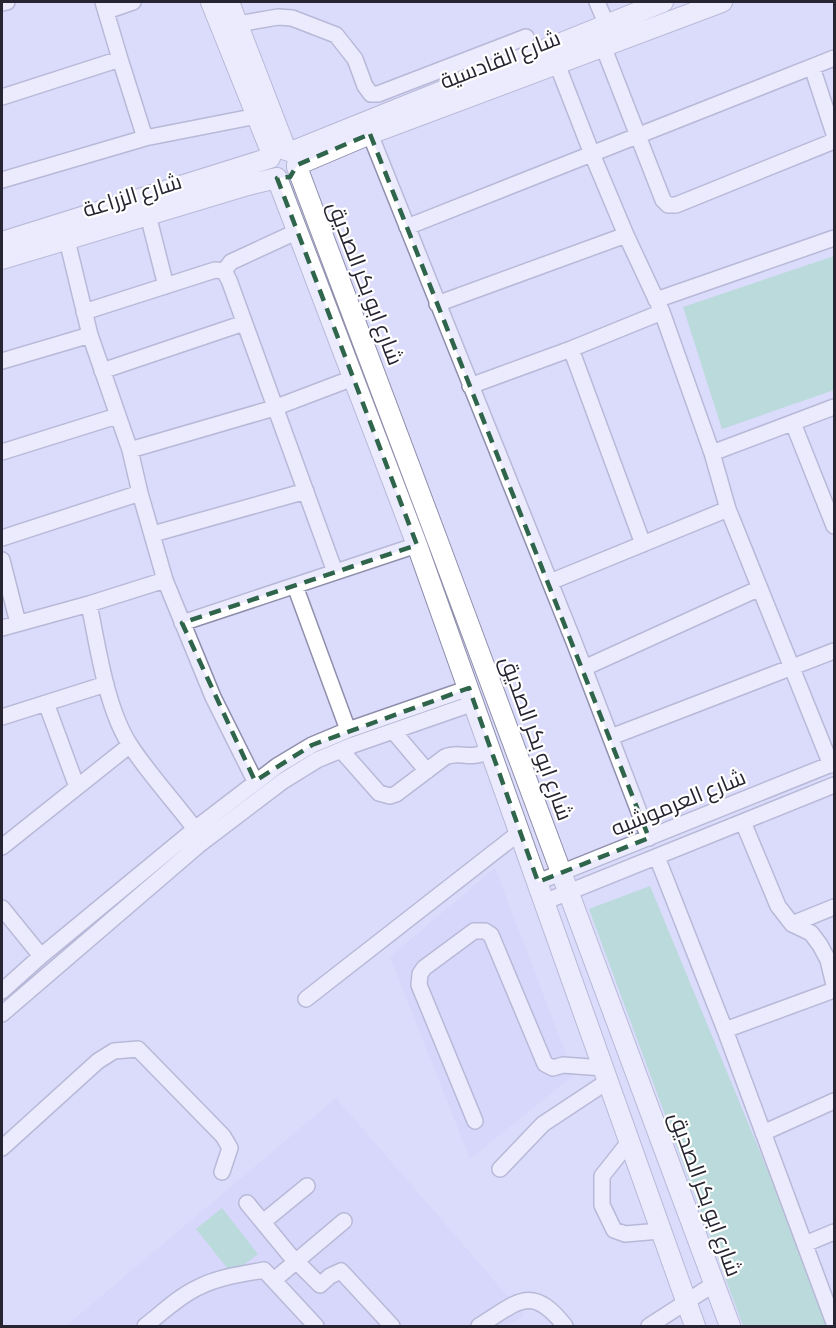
<svg xmlns="http://www.w3.org/2000/svg" width="836" height="1328" viewBox="0 0 836 1328" font-family="'Alegreya Sans',Cairo,sans-serif">
	<style>
		.built { fill: #d3d3fb }
		.green { fill: #92d9b3 }
		.lines { fill: none; stroke-linecap: round; stroke-linejoin: round }
		.minor-casing { stroke: #8f8fad; stroke-width: 18 }
		.major-casing { stroke: #8f8fad; stroke-width: 22 }
		.minor { stroke: #fff; stroke-width: 15 }
		.major { stroke: #fff; stroke-width: 20 }
		.marked { fill: none; stroke: #2f654b; stroke-width: 4.5; stroke-dasharray: 12 8; stroke-linejoin: round }
		.labels { text-anchor: middle; stroke-width: 4.5; stroke-linejoin: round; paint-order: stroke }
		.street-label { font-size: 22px; fill: #262531; stroke: #fff }
	</style>
	<rect width="100%" height="100%" fill="#dbdbfb"/>
	<path class="built" d="M495,868L574,1075L470,1159L390,957Z
		M336,1098L524,1315L507,1326H66Z"/>
	<path class="green" d="M834,256V390L722,429L683,307Z
		M650,886L832,1326H743L589,909Z
		M222,1208L258,1254L232,1274L196,1229Z"/>
	<g class="lines">
		<g class="minor-casing">
			<path id="minor" d="M597,2L606,23
				M2,3L7,2
				M107,11L133,2
				M238,24L278,17L292,18L336,35L355,59L365,86L371,94H378L526,37
				M603,46L663,200L668,205H676L834,141
				M120,59L145,138
				M557,64L592,154L626,235L662,312L712,453L728,509L831,765
				M812,67L834,134
				M2,97L120,59L103,2
				M370,134L574,642L649,838
				M2,180L145,138L257,116
				M148,215L166,286
				M407,227L834,58
				M67,240L90,335L130,450L140,493L165,580L213,697L255,781
				M224,271L231,262L298,231
				M656,300L834,238
				M437,304L626,235
				M84,312L215,270L224,271L229,280L335,572
				M571,349L643,544
				M2,361L90,335
				M102,371L244,323
				M470,386L571,349L662,312
				M793,423L834,526
				M130,450L274,408L353,378
				M2,452L117,416
				M712,453L834,407
				M153,534L306,491
				M2,538L140,493
				M2,560L18,623
				M550,582L728,509
				M295,586L348,730
				M89,604C98,647 106,708 130,745C148,773 175,802 195,829
				M182,623L417,545
				M2,628L89,604L165,580
				M584,668L760,588
				M46,703L77,787
				M2,717L106,684
				M393,731L427,771
				M611,737L834,651
				M341,750L379,793L390,796L396,794L445,757C461,750 469,762 490,750
				M743,822L778,906L792,924L811,933L820,945L828,960L834,985
				M2,847L130,745
				M657,857L725,1030L834,1323
				M538,882L834,763
				M544,902L834,785
				M2,908L41,956
				M792,924L834,907
				M2,991L41,956L195,829L277,766L312,745L348,730L469,688
				M306,999L520,832
				M2,1014L200,844L283,781L317,760L353,745L474,703
				M725,1030L834,990
				M475,1121L419,985L420,974L424,968L474,931H485L491,935L545,1064L553,1068L563,1065L603,1068
				M763,1133L834,1101
				M629,1142L602,1176V1205L614,1230L625,1234L660,1231
				M2,1148L98,1061L114,1051L138,1049L223,1136L230,1148L222,1172
				M500,1169L543,1124L608,1081
				M247,1203L289,1254L320,1285L330,1276L341,1271L392,1326
				M263,1222L307,1186
				M805,1244L834,1232
				M274,1280L344,1221
				M145,1326C162,1313 179,1296 199,1287C219,1277 242,1274 264,1270L316,1326
				M479,1326C518,1302 531,1283 565,1326
				M649,1326L714,1284"/>
		</g>
		<g class="major-casing">
			<path id="major" d="M211,2L272,154
				M229,2L286,150
				M291,152L663,2
				M297,165L370,134L722,2
				M297,167L440,547L730,1326
				M2,242L270,158
				M2,259L248,185L277,178L417,545L695,1326"/>
		</g>
		<use href="#minor" class="minor"/>
		<use href="#major" class="major"/>
	</g>
	<path d="M0 0H836V1328H0ZM370,134L649,838L538,882L469,688L312,745L255,781L182,623L417,545L277,178L290,177L297,165Z" fill="#dbdbfb" fill-opacity=".55" fill-rule="evenodd"/>
	<path class="marked" d="M370,134L649,838L538,882L469,688L312,745L255,781L182,623L417,545L277,178L290,177L297,165Z"/>
	<g class="labels">
		<g class="street-label">
			<text transform="translate(500 59) rotate(-21)" y="8">شارع القادسية</text>
			<text transform="translate(132 195) rotate(-17)" y="8">شارع الزراعة</text>
			<text transform="translate(366 283) rotate(69)" y="8">شارع ابو بكر الصديق</text>
			<text transform="translate(537 738) rotate(70)" y="8">شارع ابو بكر الصديق</text>
			<text transform="translate(678 802) rotate(-22)" y="8">شارع العرموشيه</text>
			<text transform="translate(706 1194) rotate(70)" y="8">شارع ابو بكر الصديق</text>
		</g>
	</g>
	<rect width="836" height="1328" fill="none" stroke="#262531" stroke-width="6"/>
</svg>
